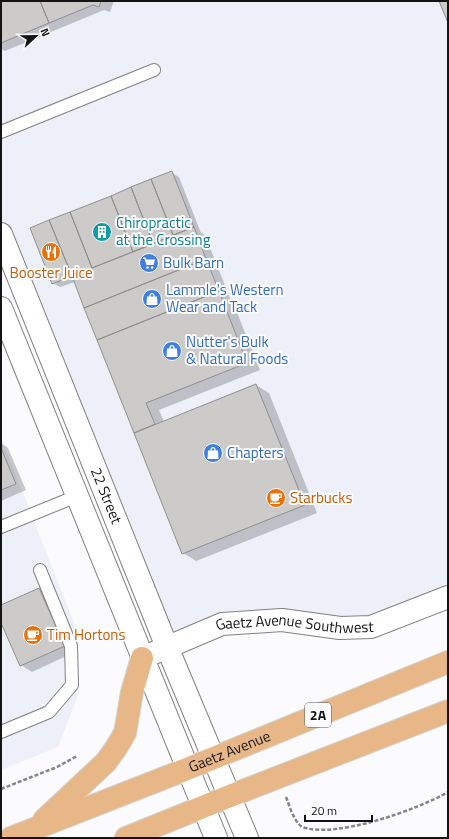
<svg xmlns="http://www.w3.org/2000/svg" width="449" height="839" viewBox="0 0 449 839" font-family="'Titillium Web',sans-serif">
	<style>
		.built { fill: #eef0f9 }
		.shadow { fill: #0003 }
		.building { fill: #cdcbca; stroke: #918f8e }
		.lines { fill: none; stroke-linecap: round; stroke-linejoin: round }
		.lane-casing { stroke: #818183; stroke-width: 14 }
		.street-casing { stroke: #818183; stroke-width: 24 }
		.secondary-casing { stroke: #818183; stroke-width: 24 }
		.primary-casing { stroke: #d5d5d5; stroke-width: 24 }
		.path { stroke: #858587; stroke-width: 2.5; stroke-dasharray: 4 2; stroke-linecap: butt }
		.lane { stroke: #fff; stroke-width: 12 }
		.street { stroke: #fff; stroke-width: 22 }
		.secondary { stroke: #fff; stroke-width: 22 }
		.primary { stroke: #e8b788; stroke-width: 22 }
		.labels { text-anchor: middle; stroke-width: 4; stroke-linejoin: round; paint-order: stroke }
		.shield { fill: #fbfbfd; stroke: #59595b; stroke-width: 1 }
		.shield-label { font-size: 14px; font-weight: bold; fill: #141415 }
		.culture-label { font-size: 15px; fill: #0d838f; stroke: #fbfbfd; text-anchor: start }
		.shop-label { font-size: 15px; fill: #366cbe; stroke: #fbfbfd; text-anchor: start }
		.food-label { font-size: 15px; fill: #c56008; stroke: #fbfbfd; text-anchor: start }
		.street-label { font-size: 15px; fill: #141415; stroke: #fbfbfd }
	</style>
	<rect width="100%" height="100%" fill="#fbfbfd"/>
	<path class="built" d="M1,1H448V597L371,627L282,620L167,647L1,234Z
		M1,437L78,633L79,693L58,747L1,770Z"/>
	<path class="shadow" d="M1,1H114L110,12L104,10L5,51L1,49Z
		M172,173L179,177L201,233L205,235L230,298L232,300L260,370L159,410L164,422L256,385L269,393L317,513L196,561L183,553L75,282L60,287L53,283Z
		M1,443L8,448L26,490L1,501Z
		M39,589L49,595L75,652L32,672L21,665L1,621V606Z"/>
	<path class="building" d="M1,1H40L49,23L1,43Z
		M40,1H101L99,7L93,5L49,23Z
		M439,1H448V23Z
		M172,171L194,227L173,235L151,179Z
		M151,179L173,235L153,244L131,187Z
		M131,187L153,244L133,252L111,196Z
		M111,196L133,252L92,268L70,212Z
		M70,212L92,268L72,276L49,220Z
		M49,220L72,276L52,284L30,228Z
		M194,227L206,259L84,308L72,276Z
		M206,259L219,291L97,340L84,308Z
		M219,291L247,363L146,403L155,424L134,433L97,340Z
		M256,384L305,505L182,554L134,433Z
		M1,448L16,484L1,490Z
		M39,588L65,646L20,666L1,623V605Z"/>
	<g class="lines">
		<g class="lane-casing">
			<path id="lane" d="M1,132L154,70
				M1,527L77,496
				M1,732L49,712L72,685L71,646L40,570"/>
		</g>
		<g class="street-casing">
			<g id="street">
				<path id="s1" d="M142,658L222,624L282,620L340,628L371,627L448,597"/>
			</g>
		</g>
		<g class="secondary-casing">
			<g id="secondary">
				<path id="s2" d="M1,234L167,647L247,838"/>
				<path d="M1,308L216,838"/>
			</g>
		</g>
		<g class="primary-casing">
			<g id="primary">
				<path d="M44,820L106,762L116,748L125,733L132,692L142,658"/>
				<path id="s3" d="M11,838L187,769L448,662"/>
				<path d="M126,838L230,796L448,711"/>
			</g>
		</g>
		<path class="path" d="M1,789L57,767L77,756
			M286,797C290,807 293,820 302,827C335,839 417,810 448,792"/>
		<use href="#lane" class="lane"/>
		<use href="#street" class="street"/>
		<use href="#secondary" class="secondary"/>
		<use href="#primary" class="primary"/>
	</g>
	<defs>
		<g id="building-disc" transform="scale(1)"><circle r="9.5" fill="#0f9aa8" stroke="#fbfbfd"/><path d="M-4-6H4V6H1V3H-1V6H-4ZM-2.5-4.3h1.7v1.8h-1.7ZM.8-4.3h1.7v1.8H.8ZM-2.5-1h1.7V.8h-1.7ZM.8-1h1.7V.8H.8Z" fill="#fff"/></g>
		<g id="restaurant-disc" transform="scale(1)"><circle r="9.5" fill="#e8710a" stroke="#fbfbfd"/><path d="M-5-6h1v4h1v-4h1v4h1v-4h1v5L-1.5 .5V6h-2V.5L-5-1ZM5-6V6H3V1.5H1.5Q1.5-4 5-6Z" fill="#fff"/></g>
		<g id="supermarket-disc" transform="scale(1)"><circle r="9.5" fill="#3f7fe0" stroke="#fbfbfd"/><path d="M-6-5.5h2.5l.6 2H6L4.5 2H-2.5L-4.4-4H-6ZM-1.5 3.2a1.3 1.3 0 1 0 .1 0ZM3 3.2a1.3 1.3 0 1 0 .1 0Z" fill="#fff"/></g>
		<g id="shop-disc" transform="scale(1)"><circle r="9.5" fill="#3f7fe0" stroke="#fbfbfd"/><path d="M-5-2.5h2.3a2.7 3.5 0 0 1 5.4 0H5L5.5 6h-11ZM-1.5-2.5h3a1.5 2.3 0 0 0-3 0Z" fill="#fff"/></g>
		<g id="cafe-disc" transform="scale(1)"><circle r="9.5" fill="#e8710a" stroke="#fbfbfd"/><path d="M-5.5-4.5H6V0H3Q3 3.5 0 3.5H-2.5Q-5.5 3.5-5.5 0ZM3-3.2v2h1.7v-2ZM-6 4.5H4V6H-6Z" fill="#fff"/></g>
	</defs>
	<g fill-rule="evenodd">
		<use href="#building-disc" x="102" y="232"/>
		<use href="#restaurant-disc" x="51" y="252"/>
		<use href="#supermarket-disc" x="149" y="263"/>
		<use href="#shop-disc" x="152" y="299"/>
		<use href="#shop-disc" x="172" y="351"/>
		<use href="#shop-disc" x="213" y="453"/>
		<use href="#cafe-disc" x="276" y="498"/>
		<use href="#cafe-disc" x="33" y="635"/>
	</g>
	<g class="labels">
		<rect class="shield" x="305" y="703" width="26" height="24" rx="3"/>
		<g class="shield-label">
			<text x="318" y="720">2A</text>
		</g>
		<g class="culture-label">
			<text x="116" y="228">Chiropractic<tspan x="116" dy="17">at the Crossing</tspan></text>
		</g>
		<g class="shop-label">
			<text x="163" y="268">Bulk Barn</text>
			<text x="166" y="295">Lammle's Western<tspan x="166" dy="17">Wear and Tack</tspan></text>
			<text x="186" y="347">Nutter's Bulk<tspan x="186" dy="17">&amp; Natural Foods</tspan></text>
			<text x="227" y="458">Chapters</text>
		</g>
		<g class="food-label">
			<text x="51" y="278" text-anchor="middle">Booster Juice</text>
			<text x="290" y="503">Starbucks</text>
			<text x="47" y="640">Tim Hortons</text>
		</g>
		<g class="street-label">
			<text dy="5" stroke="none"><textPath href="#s2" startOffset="282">22 Street</textPath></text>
			<text dy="5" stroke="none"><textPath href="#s1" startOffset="160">Gaetz Avenue Southwest</textPath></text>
			<text dy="5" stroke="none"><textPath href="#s3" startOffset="235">Gaetz Avenue</textPath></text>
		</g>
	</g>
	<rect width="449" height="839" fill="none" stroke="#141415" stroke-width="4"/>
	<g transform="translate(36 36) rotate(68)" stroke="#fbfbfd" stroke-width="3" paint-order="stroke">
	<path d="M0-3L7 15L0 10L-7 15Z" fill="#141415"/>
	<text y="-6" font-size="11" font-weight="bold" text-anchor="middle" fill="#141415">N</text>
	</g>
	<path d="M305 815v6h67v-6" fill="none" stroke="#141415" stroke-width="2"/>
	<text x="311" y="815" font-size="12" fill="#141415" stroke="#fbfbfd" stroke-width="3" paint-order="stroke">20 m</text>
</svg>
